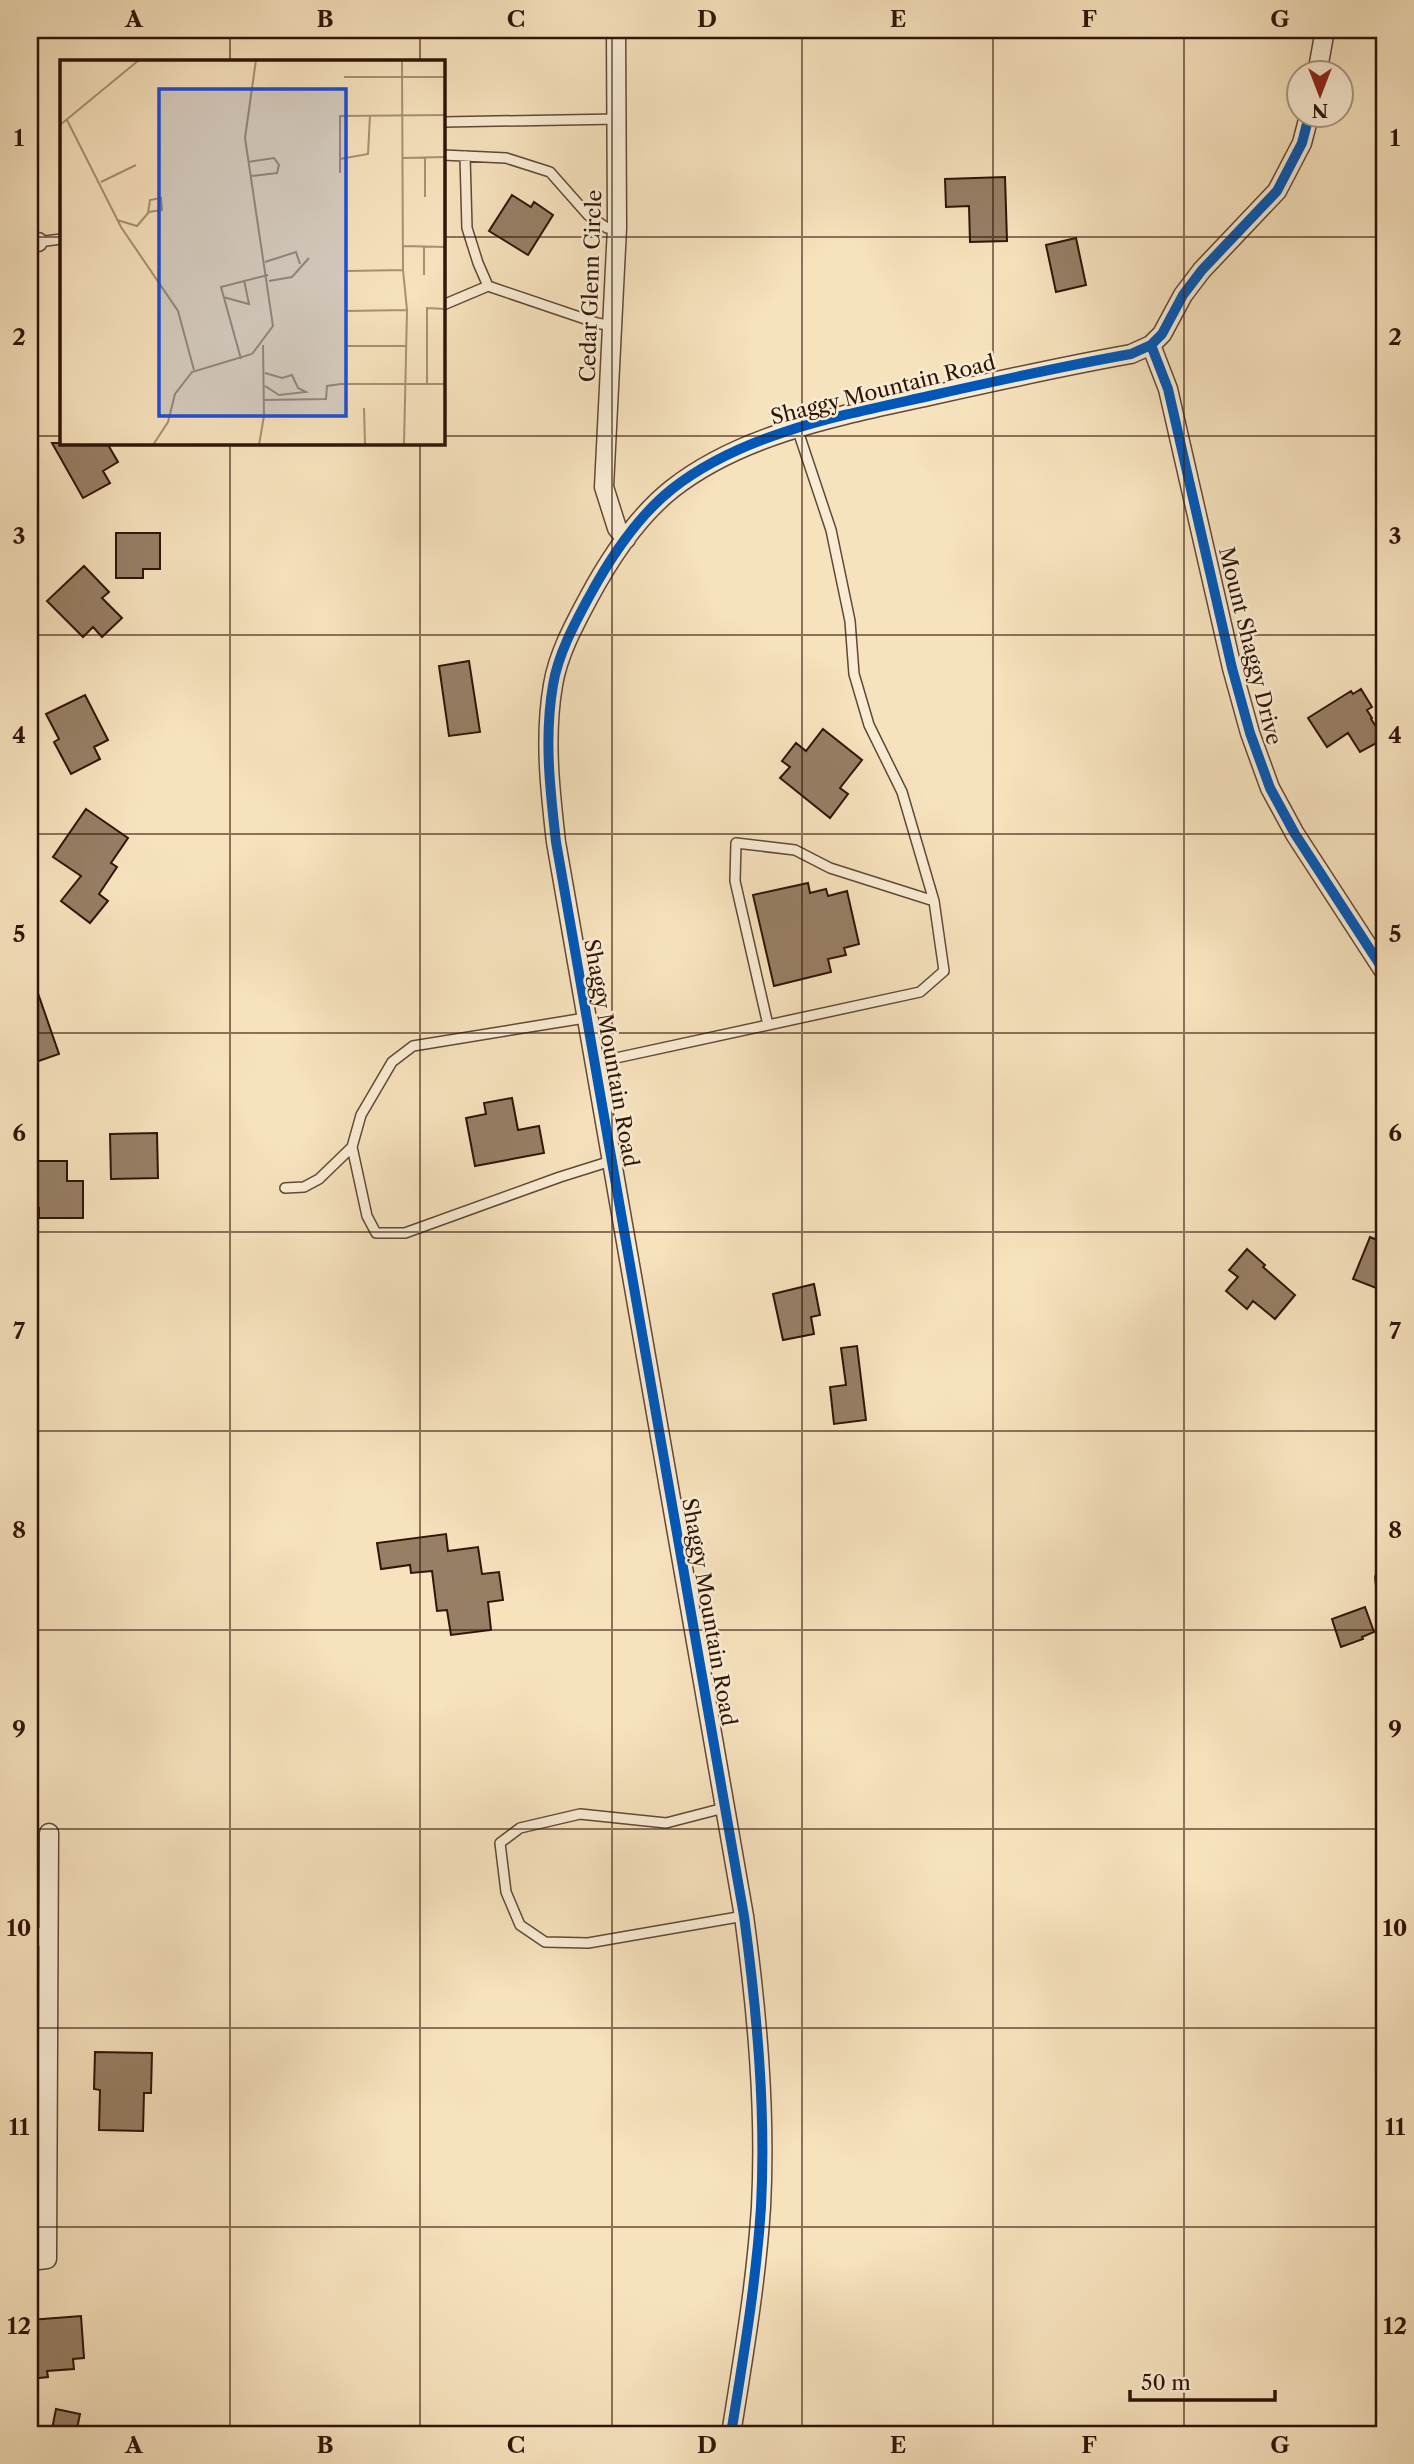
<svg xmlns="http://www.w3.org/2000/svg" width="1414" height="2464" viewBox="0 0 1414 2464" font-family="'Libre Caslon Text',serif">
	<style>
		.building { fill: #977f65; stroke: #301406; stroke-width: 2 }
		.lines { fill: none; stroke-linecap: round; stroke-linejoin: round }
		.service-casing { stroke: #624834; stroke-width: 12 }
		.minor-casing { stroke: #624834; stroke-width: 21 }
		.service { stroke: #f9ecd4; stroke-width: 9 }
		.minor { stroke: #f9ecd4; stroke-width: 18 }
		.cycleway-casing { stroke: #f9ecd4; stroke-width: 15 }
		.cycleway { stroke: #0057b8; stroke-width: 10 }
		.grid { fill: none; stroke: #301406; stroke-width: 2; stroke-opacity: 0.55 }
		.labels { text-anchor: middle; stroke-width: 5; stroke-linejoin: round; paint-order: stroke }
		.street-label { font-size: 21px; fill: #301406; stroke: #f9ecd4 }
		.inset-road { fill: none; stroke: #a79074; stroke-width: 2 }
		.view { fill: #1d4ed8; fill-opacity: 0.15; stroke: #1d4ed8; stroke-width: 3.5 }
		.inset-edge { fill: none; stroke: #301406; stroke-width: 3.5 }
		.neatline { fill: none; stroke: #301406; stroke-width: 2.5 }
		.grid-label { font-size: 23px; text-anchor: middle; font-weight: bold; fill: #301406 }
	</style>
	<rect width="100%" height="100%" fill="#f6e2bd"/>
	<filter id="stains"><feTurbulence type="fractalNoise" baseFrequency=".00286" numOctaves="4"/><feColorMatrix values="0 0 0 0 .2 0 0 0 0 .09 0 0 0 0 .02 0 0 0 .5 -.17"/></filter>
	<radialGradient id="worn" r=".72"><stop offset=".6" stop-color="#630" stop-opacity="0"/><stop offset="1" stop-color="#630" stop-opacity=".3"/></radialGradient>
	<path class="building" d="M1005,177L1007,241L970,242L969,206L946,207L945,179Z
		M512,195L531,207L534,202L553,215L528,255L489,231Z
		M1076,238L1086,285L1056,292L1046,245Z
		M52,443H107L118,462L103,471L110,483L83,498Z
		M116,533H160V569H143V578H116Z
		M84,566L109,592L102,598L122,618L102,637L93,627L83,637L47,601Z
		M469,661L480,732L449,736L439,666Z
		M1361,689L1372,707L1367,710L1372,718L1371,719L1384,739L1360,752L1348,733L1327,747L1308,718L1351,691L1353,694Z
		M85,695L108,740L94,747L100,759L71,774L54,742L59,739L46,714Z
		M823,729L862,760L840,788L848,794L830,818L780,778L790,767L782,761L796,743L806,751Z
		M86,809L128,838L111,863L117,867L99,894L108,901L90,923L61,901L81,876L53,857Z
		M808,883L810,893L826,889L828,896L847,891L859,944L844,948L846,955L828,959L831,972L774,986L753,895Z
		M32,976L59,1054L30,1064V977Z
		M512,1098L518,1130L539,1126L544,1153L475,1166L466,1118L486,1114L484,1103Z
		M157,1133L158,1178L111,1179L110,1134Z
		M38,1161H67V1181H83V1218H39V1208H30V1166H38Z
		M1370,1237L1384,1243V1291L1353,1279Z
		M1247,1249L1265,1265L1263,1267L1295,1295L1275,1319L1253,1301L1247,1309L1226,1291L1238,1277L1229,1270Z
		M814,1284L820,1315L811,1317L814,1334L783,1340L773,1294Z
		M857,1346L866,1420L834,1424L830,1387L846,1385L841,1348Z
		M446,1534L448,1551L478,1547L482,1574L499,1572L503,1600L488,1602L491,1630L451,1635L447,1610L437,1611L432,1571L411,1573L410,1565L381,1569L377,1543Z
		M1365,1607L1374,1632L1362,1637L1363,1639L1341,1647L1332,1619Z
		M95,2052L152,2053L151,2093H144L143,2131L99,2130L100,2090L94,2089Z
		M81,2316L84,2358L73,2359L74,2369L47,2371L48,2377L30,2379V2320Z
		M56,2409L80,2414L76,2434H51Z"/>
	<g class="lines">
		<g class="service-casing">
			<path id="service" d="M443,122L618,119
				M443,155L506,158L550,172L588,215L607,228H617
				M465,156L467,228L478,263L488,286
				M38,242L61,239
				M443,305L488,286L597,323L612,326
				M768,1025L735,881L736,843L795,850L830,868L934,901
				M593,1063L920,992L944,971L934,901L902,792L869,725L854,674L850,621L831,530L797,428
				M352,1147L367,1216L376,1233H405L560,1177L611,1161
				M285,1188L304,1187L319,1179L352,1147L361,1115L392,1062L413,1046L585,1018
				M1384,1561L1380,1578L1384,1607
				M724,1808L666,1823L580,1814L520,1828L500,1843L506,1892L520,1925L545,1942L588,1943L744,1916"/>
		</g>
		<g class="minor-casing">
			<path id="minor" d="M616,30L617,228L604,487L617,528L626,539
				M1317,74L1325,30
				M30,242H38
				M1151,345L1168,389L1232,668L1250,733L1270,788L1295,834L1384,971
				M30,1937H48
				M30,2261L47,2259L49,1833
				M731,2434C743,2359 756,2284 761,2207C766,2110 757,2012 744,1916L556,842C550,790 544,737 553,685C558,654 575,623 589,597C610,558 638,516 672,489C743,433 843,415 929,396C996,381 1063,366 1131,354L1151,345L1162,334L1183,295L1202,270L1277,191L1302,143L1309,116"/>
		</g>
		<use href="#service" class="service"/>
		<use href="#minor" class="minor"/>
		<g class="cycleway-casing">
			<path id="cycleway" d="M1151,345L1168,389L1232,668L1250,733L1270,788L1295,834L1384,971
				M731,2434C743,2359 756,2284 761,2207C766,2110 757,2012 744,1916L556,842C550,790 544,737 553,685C558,654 575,623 589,597C610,558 638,516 672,489C743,433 843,415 929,396C996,381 1063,366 1131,354L1151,345L1162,334L1183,295L1202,270L1277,191L1302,143L1309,116"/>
		</g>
		<use href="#cycleway" class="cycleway"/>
	</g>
	<path class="grid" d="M230,30V61M420,30V61M612,30V2434M802,30V2434M993,30V2434M1184,30V2434M30,237H61M443,237H1384M30,436H61M443,436H1384M230,443V2434M420,443V2434M30,635H1384M30,834H1384M30,1033H1384M30,1232H1384M30,1431H1384M30,1630H1384M30,1829H1384M30,2028H1384M30,2227H1384"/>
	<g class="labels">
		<g class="street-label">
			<text transform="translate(591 286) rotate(-88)" y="7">Cedar Glenn Circle</text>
			<text transform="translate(883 390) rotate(-14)" y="7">Shaggy Mountain Road</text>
			<text transform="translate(1250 646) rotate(76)" y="7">Mount Shaggy Drive</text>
			<text transform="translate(611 1053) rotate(80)" y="7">Shaggy Mountain Road</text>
			<text transform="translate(709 1612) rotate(80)" y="7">Shaggy Mountain Road</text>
		</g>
	</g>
	<g transform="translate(60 60)">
		<rect width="385" height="385" fill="#f6e2bd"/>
		<path class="inset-road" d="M342,0L343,210L347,250L344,385M284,17H385M7,60L61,167L118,251L134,310M0,65L79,0M343,98L385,97M280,99L308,94L310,55M188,102L214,98L219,105L217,113L191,116M280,113V56L385,55M41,122L76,105M365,137V97M57,160L77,166L89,152L102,150L101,138L90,140L88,153M343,186L385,187M364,187V215M205,202L236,192L240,204M287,211L343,210M209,221L232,217L249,198M163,237L189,244L184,220M285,251L347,250M285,286H347M181,299L161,227L208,215M367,324V248L385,249M205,326L219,335L246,332L238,328L232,315L222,318L205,313M204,340L266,339L267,326L281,324H385M304,348L305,385M93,385L108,362L115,334L132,312L192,294L213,266L185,78L196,0M199,385L204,356L203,285"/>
		<path class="view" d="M99,29H286V356H99Z"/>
		<rect width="385" height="385" class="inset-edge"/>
	</g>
	<rect width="1414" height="2464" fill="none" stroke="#f6e2bd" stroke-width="77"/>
	<g transform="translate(1320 94) rotate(180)"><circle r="33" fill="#f9ecd4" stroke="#a99682" stroke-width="2"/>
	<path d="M0-5L12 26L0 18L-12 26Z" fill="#8f2418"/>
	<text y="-10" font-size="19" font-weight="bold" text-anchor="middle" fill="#301406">N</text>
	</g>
	<path d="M1130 2390v10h145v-10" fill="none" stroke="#301406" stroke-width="3.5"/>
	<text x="1141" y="2390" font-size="21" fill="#301406" stroke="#f9ecd4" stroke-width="5" paint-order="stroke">50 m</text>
	<rect x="38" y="38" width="1338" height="2388" class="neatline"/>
	<g class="grid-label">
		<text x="134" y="27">A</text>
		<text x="325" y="27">B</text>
		<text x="516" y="27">C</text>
		<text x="707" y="27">D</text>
		<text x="898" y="27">E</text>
		<text x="1089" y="27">F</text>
		<text x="1280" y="27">G</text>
		<text x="19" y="146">1</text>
		<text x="1395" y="146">1</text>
		<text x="19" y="345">2</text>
		<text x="1395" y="345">2</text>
		<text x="19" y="544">3</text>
		<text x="1395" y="544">3</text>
		<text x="19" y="743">4</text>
		<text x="1395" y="743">4</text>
		<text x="19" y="942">5</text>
		<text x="1395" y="942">5</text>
		<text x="19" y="1141">6</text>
		<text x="1395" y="1141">6</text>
		<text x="19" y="1339">7</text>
		<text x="1395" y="1339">7</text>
		<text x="19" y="1538">8</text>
		<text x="1395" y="1538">8</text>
		<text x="19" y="1737">9</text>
		<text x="1395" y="1737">9</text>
		<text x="19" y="1936">10</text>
		<text x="1395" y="1936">10</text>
		<text x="19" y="2135">11</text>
		<text x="1395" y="2135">11</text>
		<text x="19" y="2334">12</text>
		<text x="1395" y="2334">12</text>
		<text x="134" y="2453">A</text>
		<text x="325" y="2453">B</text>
		<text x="516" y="2453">C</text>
		<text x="707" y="2453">D</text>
		<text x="898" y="2453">E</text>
		<text x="1089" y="2453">F</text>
		<text x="1280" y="2453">G</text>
	</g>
	<rect width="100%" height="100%" filter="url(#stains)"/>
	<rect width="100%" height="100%" fill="url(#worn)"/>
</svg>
